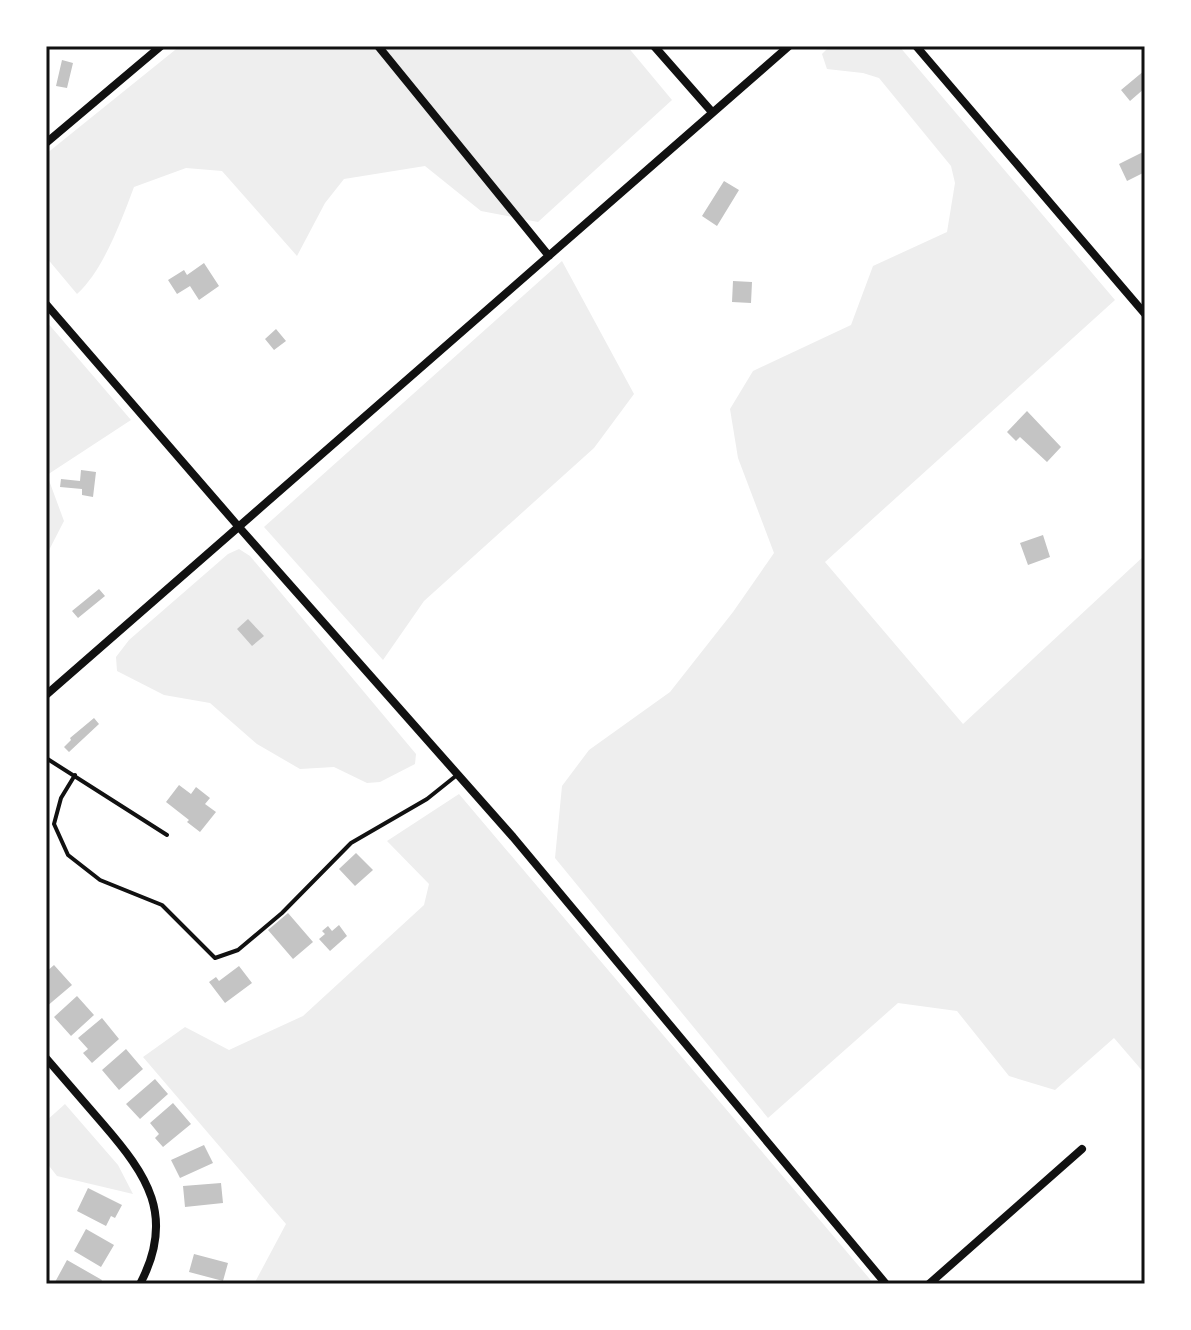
<svg xmlns="http://www.w3.org/2000/svg" width="1191" height="1330" viewBox="0 0 1191 1330" font-family="'Golos Text',sans-serif">
	<style>
		.green { fill: #eee }
		.building { fill: #c4c4c4 }
		.lines { fill: none; stroke-linecap: round; stroke-linejoin: round }
		.service { stroke: #111; stroke-width: 4 }
		.minor { stroke: #111; stroke-width: 8 }
		.neatline { fill: none; stroke: #111; stroke-width: 3 }
	</style>
	<rect width="100%" height="100%" fill="#fff"/>
	<path class="green" d="M180,46H627L672,100L538,222L481,211L425,166L344,179L325,203L297,256L222,171L186,168L134,187C122,219 103,271 77,294L46,257V154Z
		M830,46H899L1115,300L825,562L963,724L1145,555V1074L1114,1038L1055,1090L1009,1076L957,1011L898,1003L768,1118L555,858L562,786L589,750L670,692L733,612L774,553L738,458L730,409L753,371L851,325L873,266L947,232L955,183L951,166L879,78L863,73L827,69L822,54Z
		M562,261L634,394L594,448L424,601L383,660L264,527Z
		M46,321L131,420L47,475L64,521L46,556Z
		M239,549L250,556L416,754L415,764L380,782L367,783L334,767L300,769L257,744L210,703L164,695L117,671L116,657L129,640L228,554Z
		M459,794L874,1284H254L286,1224L143,1057L185,1027L229,1050L303,1016L424,905L429,884L387,841Z
		M65,1104L118,1165L133,1194L57,1176L46,1162V1121Z"/>
	<path class="building" d="M62,60L73,63L67,88L56,86Z
		M1145,70V88L1130,101L1121,90Z
		M1145,151V172L1127,181L1119,164Z
		M724,181L739,190L717,226L702,216Z
		M204,263L219,286L199,300L190,286L177,294L168,280L184,270L187,275Z
		M733,281L752,282L751,303L732,302Z
		M276,329L286,341L274,350L265,339Z
		M1027,411L1061,447L1047,462L1020,437L1016,441L1007,432Z
		M81,470L96,472L93,497L82,495V489L60,487L61,479L80,481Z
		M1043,535L1050,557L1028,565L1020,543Z
		M99,589L105,596L78,618L72,611Z
		M248,619L264,636L252,646L237,629Z
		M94,718L99,724L69,752L64,747L71,740L70,738Z
		M179,785L191,794L196,787L210,798L205,804L216,812L200,832L187,822L189,820L166,802Z
		M356,853L373,870L355,886L339,869Z
		M288,913L313,942L293,959L268,930Z
		M339,925L347,936L330,951L319,939L325,934L322,931L328,926L332,931Z
		M54,965L72,985L46,1007V972Z
		M239,966L252,983L225,1003L209,982L216,977L219,981Z
		M77,996L94,1015L71,1036L54,1017Z
		M102,1018L119,1039L92,1063L83,1053L88,1049L78,1038Z
		M126,1049L143,1069L119,1090L102,1070Z
		M155,1079L168,1094L140,1119L126,1104Z
		M173,1103L191,1124L163,1147L155,1138L159,1134L150,1123Z
		M204,1145L213,1163L180,1178L171,1160Z
		M221,1183L223,1203L185,1207L183,1186Z
		M88,1188L122,1205L115,1218L111,1216L106,1226L77,1211Z
		M86,1229L114,1245L101,1267L74,1251Z
		M194,1254L228,1263L223,1281L189,1272Z
		M67,1260L102,1280L100,1284H54Z"/>
	<g class="lines">
		<path class="service" d="M46,758L167,835
			M75,775L61,798L54,824L68,855L100,880L162,905L215,958L238,950L282,913L351,843L427,799L457,775"/>
		<path class="minor" d="M378,46L549,256
			M654,46L712,112
			M916,46L1145,314
			M46,143L161,46
			M46,304L238,526L513,837L886,1284
			M46,695L789,46
			M46,1058C65,1080 84,1102 103,1124C147,1175 176,1216 140,1284
			M929,1284L1082,1149"/>
	</g>
	<rect width="1191" height="1330" fill="none" stroke="#ffffff" stroke-width="96"/>
	<rect x="48" y="48" width="1095" height="1234" class="neatline"/>
</svg>
